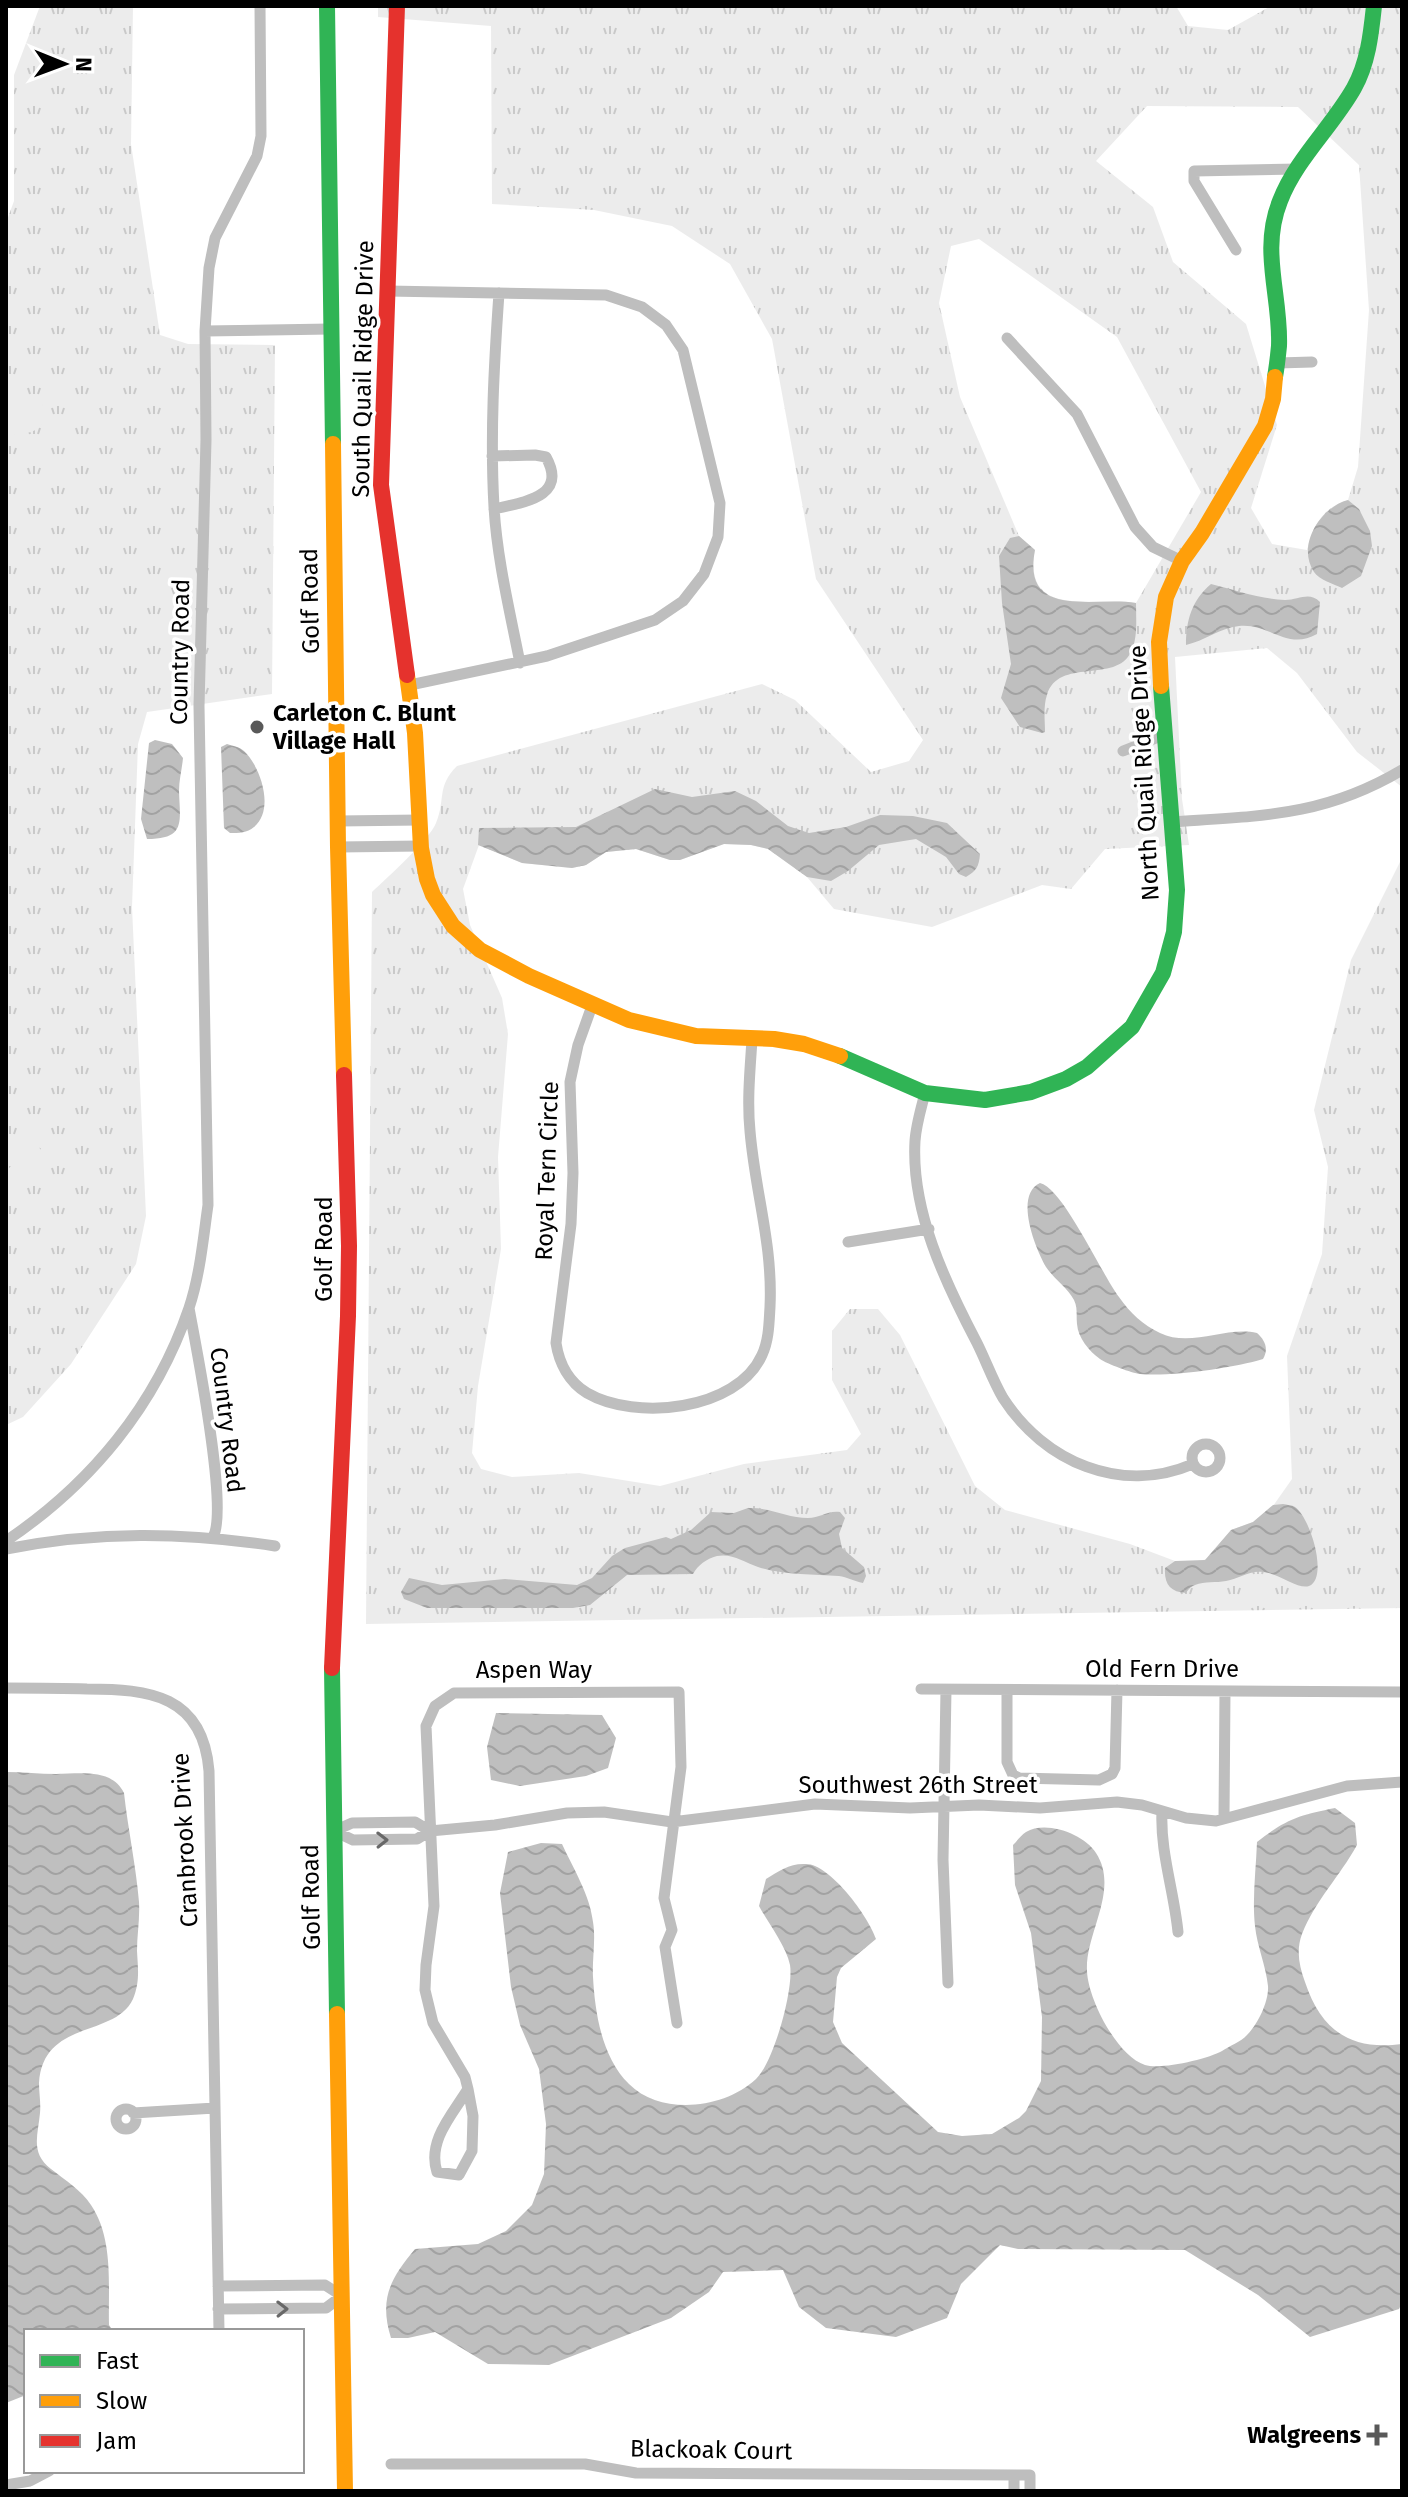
<svg xmlns="http://www.w3.org/2000/svg" width="1408" height="2497" viewBox="0 0 1408 2497" font-family="'Fira Sans',sans-serif">
	<style>
		.grass { fill: url(#grass-tufts); fill-rule: evenodd }
		.pitch { fill: #ececec }
		.water { fill: url(#water-waves) }
		.lines { fill: none; stroke-linecap: round; stroke-linejoin: round }
		.street { stroke: #bebebe; stroke-width: 11 }
		.fast { stroke: #30b455; stroke-width: 16 }
		.slow { stroke: #ff9f0a; stroke-width: 16 }
		.jam { stroke: #e5322d; stroke-width: 16 }
		.oneway { stroke: #686868 }
		.poi-dot { fill: #595959; stroke: #fff; stroke-width: 3 }
		.labels { text-anchor: middle; stroke-width: 7; stroke-linejoin: round; paint-order: stroke }
		.street-label { font-size: 24px; fill: #000; stroke: #fff }
		.poi-label { font-size: 24px; font-weight: bold; fill: #000; stroke: #fff; text-anchor: start }
	</style>
	<defs>
		<pattern id="grass-tufts" width="24" height="20" patternUnits="userSpaceOnUse" patternTransform="scale(2)"><rect width="24" height="20" fill="#ececec"/><path d="M3 7l-1-3M5 7V3M7 7l1-3M15 17l-1-3M17 17v-4M19 17l1-3" fill="none" stroke="#c9c9c9"/></pattern>
		<pattern id="water-waves" width="16" height="10" patternUnits="userSpaceOnUse" patternTransform="scale(2)"><rect width="16" height="10" fill="#bfbfbf"/><path d="M0 5q4-4 8 0t8 0" fill="none" stroke="#a2a2a2"/></pattern>
	</defs>
	<rect width="100%" height="100%" fill="#fff"/>
	<path class="grass" d="M40,6H133L131,144L160,335L188,344L275,345L272,694L147,712L138,744L132,907L146,1216L136,1264L71,1364L23,1417L6,1425V223L14,201V75Z
		M378,6H1176L1188,26L1228,30L1271,6H1402V787L1357,752L1297,673L1267,648L1175,657L1182,799L1189,845L1105,849L1071,889L1042,885L932,927L834,909L807,877L768,849L751,845L724,844L680,860H670L636,849L606,852L586,865L572,868L522,863L479,845L463,889L470,925L502,998L508,1034L498,1157L501,1249L478,1386L472,1453L481,1469L512,1477L579,1473L660,1486L744,1464L847,1450L861,1434L832,1380V1331L850,1309H878L900,1335L975,1486L1005,1510L1130,1544L1175,1561H1198L1208,1559L1231,1530L1253,1522L1273,1506L1292,1479L1287,1356L1322,1254L1328,1167L1314,1110L1351,960L1402,858V1608L366,1624L372,892C387,878 430,839 436,823C446,799 436,787 457,766L762,684L795,700L871,772L909,761L923,740L816,579L772,339L730,264L672,226L594,210L492,204L491,26L378,17ZM1147,106L1298,107L1359,165L1369,310L1358,467L1348,500C1323,507 1313,526 1307,550L1272,544L1251,508L1277,425L1246,324L1173,262L1153,207L1096,161ZM979,239L1117,337L1201,492L1136,603C1096,596 1022,620 1035,550L1019,536L960,397L939,303L951,246Z"/>
	<path class="pitch" d="M27,398L41,402C57,426 27,439 6,433V405Z
		M32,1144L38,1146L46,1157L43,1177L25,1189L6,1183V1172L28,1145Z"/>
	<path class="water" d="M1348,500L1359,509L1370,531L1372,546L1361,576L1342,588C1334,584 1319,580 1314,572C1296,545 1321,507 1348,500Z
		M1019,536L1035,550C1021,621 1096,596 1136,603C1136,619 1138,638 1131,652C1116,684 1058,657 1047,695C1043,706 1045,721 1045,732L1042,733L1020,727L1001,698L1011,664L1002,603L999,556L1010,538Z
		M1211,584C1235,590 1260,599 1285,600C1299,600 1309,591 1320,602L1317,634C1287,651 1270,623 1239,626C1220,628 1204,641 1186,645C1186,620 1192,600 1211,584Z
		M155,740L172,744L183,758C182,769 179,780 179,791C180,822 186,839 147,839L141,819L149,743Z
		M227,744C233,746 240,747 244,751C261,767 275,810 254,827C247,833 239,833 230,833L224,828L221,747Z
		M655,789L692,797L735,791L756,801L788,826L809,833L846,827L880,815L913,816L947,823L980,854C979,867 976,871 966,877L959,874L946,857L916,839L879,845L848,871L831,881L807,877L768,849L751,845L724,844L680,860H670L636,849L606,852L586,865L572,868L522,863L478,845L479,828L576,827Z
		M1040,1183C1063,1188 1102,1275 1119,1297C1130,1313 1143,1325 1160,1333C1191,1348 1225,1326 1257,1333C1265,1340 1269,1349 1263,1359C1234,1368 1170,1377 1140,1374C1132,1373 1107,1364 1100,1359C1089,1351 1078,1338 1077,1324C1076,1315 1078,1308 1074,1300C1067,1287 1054,1279 1046,1267C1035,1248 1014,1195 1040,1183Z
		M1283,1504C1287,1505 1292,1505 1295,1507C1310,1517 1329,1578 1309,1586C1299,1590 1278,1573 1263,1572C1249,1570 1239,1579 1226,1581C1216,1583 1205,1581 1195,1585C1190,1587 1189,1589 1186,1593C1170,1592 1164,1584 1165,1568L1175,1561L1205,1560L1231,1530L1253,1522L1273,1505Z
		M748,1508C769,1507 788,1518 808,1518C820,1518 828,1510 840,1512L845,1518L839,1534L842,1548L864,1567L866,1576L863,1583C854,1581 847,1577 839,1576C812,1574 784,1575 758,1567C744,1562 732,1553 717,1556C706,1559 698,1565 693,1574L627,1575L590,1605L573,1608H427L404,1599L401,1592L409,1578L442,1585L505,1579L577,1585L592,1578L612,1556L625,1548L666,1537L671,1539L691,1530L711,1512L734,1513Z
		M496,1713L602,1715L616,1738L608,1768L586,1776L520,1786L491,1780L487,1747Z
		M6,1772C23,1772 40,1774 56,1774C80,1774 112,1768 124,1793C128,1829 136,1866 139,1902C140,1919 137,1935 137,1951C138,1969 140,1982 133,1999C115,2038 43,2019 39,2083C39,2093 41,2103 40,2113C38,2135 30,2153 51,2169C65,2180 81,2190 91,2205C114,2239 108,2287 109,2325L113,2331H26V2395L6,2403Z
		M1335,1808L1355,1823L1357,1845C1340,1876 1315,1901 1302,1934C1296,1950 1299,1966 1305,1982C1321,2030 1350,2051 1402,2044V2303L1399,2309L1310,2337L1258,2295L1185,2250L1018,2249L1000,2245L961,2284L947,2318L896,2337L826,2328L799,2307L783,2270L723,2272L709,2292L671,2318L549,2365L488,2364L435,2332L408,2338H391C379,2299 390,2279 415,2249L478,2244L506,2231L532,2205L544,2174L546,2124L539,2069L520,2025L511,1987L500,1893L508,1852L541,1843L562,1844C573,1868 590,1895 593,1922C596,1940 592,1959 593,1977C595,2013 602,2058 629,2084C661,2116 724,2109 756,2079C774,2062 794,1988 790,1965C786,1946 768,1923 759,1906L766,1879C779,1871 790,1863 806,1864C830,1864 869,1917 876,1939L841,1968L837,1977L833,2022L842,2043L938,2132L962,2136L992,2134L1019,2118L1026,2111L1041,2081L1042,2017L1031,1933L1015,1885L1013,1845C1017,1841 1021,1835 1026,1832C1046,1820 1084,1834 1096,1853C1120,1890 1085,1933 1087,1971C1088,1999 1117,2056 1145,2065C1161,2070 1208,2059 1222,2051C1229,2046 1241,2042 1247,2035C1258,2024 1269,2001 1268,1986C1266,1966 1257,1946 1255,1926C1252,1899 1256,1869 1257,1842C1286,1819 1300,1815 1335,1808Z"/>
	<g class="lines">
		<path class="street" d="M1236,250L1194,181V171L1298,169
			M388,291L606,295L642,307L666,325L683,350L720,503L718,537L704,574L683,601L655,620L547,656L410,685
			M499,293C494,365 490,435 494,507C497,559 510,612 520,663
			M205,331L330,329
			M1007,338L1077,414L1135,527L1153,547L1182,561
			M1278,363L1312,362
			M492,456L535,455L546,457C568,497 524,502 494,509
			M1123,751L1164,735
			M338,821L420,820
			M1171,822C1259,816 1323,817 1402,770
			M338,847L421,846
			M593,1003L578,1045L570,1082L573,1173L571,1224L556,1343C559,1363 569,1382 587,1393C635,1421 737,1411 762,1355C769,1340 769,1323 770,1307C773,1244 755,1192 750,1131C747,1101 750,1070 752,1040
			M925,1093C921,1109 916,1125 915,1141C911,1211 945,1282 977,1343C986,1361 993,1381 1003,1398C1044,1462 1121,1495 1193,1464
			M848,1242L929,1229
			M189,1308C196,1347 229,1509 213,1537
			M1192 1458a14 14 0 1 1 28 0a14 14 0 1 1-28 0Z
			M6,1541C91,1484 156,1405 189,1308C200,1275 203,1240 208,1205L199,706L206,440L205,331L209,268L215,238L257,156L261,136L260,6
			M6,1549C98,1531 183,1532 275,1546
			M6,1688C33,1688 60,1688 87,1689C149,1689 203,1695 209,1771L219,2331
			M921,1689L1402,1692
			M946,1690L943,1860L948,1983
			M1007,1690V1762L1013,1775L1019,1778L1099,1780L1112,1774L1115,1768L1117,1690
			M1162,1811C1160,1852 1174,1891 1178,1932
			M1224,1818L1225,1691
			M334,1831L353,1840L417,1839L430,1831L495,1825L567,1813L604,1812L672,1822L815,1804L910,1808L979,1805L1040,1808L1117,1802L1142,1805L1186,1818L1216,1821L1347,1786L1402,1782
			M334,1831L352,1823L415,1822L430,1831
			M468,2089L465,2077L433,2023L425,1990L426,1965L434,1906L426,1726L435,1706L454,1693L679,1692L681,1767L664,1898L672,1930L665,1947L677,2023
			M468,2089L473,2116L472,2151L459,2175L437,2172C427,2141 452,2115 468,2089Z
			M116 2119a10 10 0 1 1 20 0a10 10 0 1 1-20 0Z
			M133,2113L215,2108
			M218,2286L325,2285L342,2296L326,2308L218,2309
			M391,2464H585L636,2473L1030,2475V2491
			M1014,2475V2491
			M6,2485L30,2481L49,2471"/>
		<path class="fast" d="M327,6L333,444
			M1275,377C1277,366 1278,356 1279,346C1281,296 1260,251 1280,201C1296,159 1332,127 1354,88C1368,63 1371,34 1374,6
			M840,1056L925,1093L985,1100L1031,1092L1066,1079L1087,1067L1132,1027L1163,973L1174,932L1177,890L1161,686
			M332,1668L337,2014"/>
		<path class="slow" d="M333,444L338,847L344,1075
			M407,675L415,733L421,848L427,879L433,895L453,926L480,950L529,976L629,1020L696,1036L774,1039L804,1044L840,1056
			M1161,686L1159,642L1166,597L1182,561L1202,533L1265,426L1273,399L1275,377
			M337,2014L345,2491"/>
		<path class="jam" d="M397,6L381,485L407,675
			M332,1668L348,1316L349,1246L344,1075"/>
	</g>
	<defs><path id="oneway-chevron" d="M-2-3.5L2.5 0L-2 3.5" fill="none" stroke-width="1.6" stroke-linecap="round" stroke-linejoin="round" transform="scale(2)"/></defs>
	<g class="oneway">
		<use href="#oneway-chevron" transform="translate(382 1840) rotate(-1)"/>
		<use href="#oneway-chevron" transform="translate(282 2309) rotate(-1)"/>
	</g>
	<g class="poi-dot">
		<circle cx="257" cy="727" r="8"/>
		<path d="M1373 2423h8v8h8v8h-8v8h-8v-8h-8v-8h8z"/>
	</g>
	<g class="labels">
		<g class="street-label">
			<text transform="translate(363 369) rotate(-89)" y="8">South Quail Ridge Drive</text>
			<text transform="translate(310 601) rotate(-91)" y="8">Golf Road</text>
			<text transform="translate(180 652) rotate(-89)" y="8">Country Road</text>
			<text transform="translate(1144 773) rotate(-93)" y="8">North Quail Ridge Drive</text>
			<text transform="translate(547 1171) rotate(-88)" y="8">Royal Tern Circle</text>
			<text transform="translate(324 1249) rotate(-90)" y="8">Golf Road</text>
			<text transform="translate(227 1420) rotate(83)" y="8">Country Road</text>
			<text x="1162" y="1677">Old Fern Drive</text>
			<text x="534" y="1678">Aspen Way</text>
			<text x="918" y="1793">Southwest 26th Street</text>
			<text transform="translate(185 1840) rotate(-93)" y="8">Cranbrook Drive</text>
			<text transform="translate(311 1897) rotate(-91)" y="8">Golf Road</text>
			<text transform="translate(711 2450) rotate(1)" y="8">Blackoak Court</text>
		</g>
		<g class="poi-label">
			<text x="273" y="721">Carleton C. Blunt<tspan x="273" dy="28">Village Hall</tspan></text>
			<text x="1361" y="2443" text-anchor="end">Walgreens</text>
		</g>
	</g>
	<rect width="1408" height="2497" fill="none" stroke="#000000" stroke-width="16"/>
	<rect x="24" y="2329" width="280" height="144" fill="#ffffff" stroke="#999999" stroke-width="2"/>
	<rect x="40" y="2355" width="40" height="12" fill="#30b455" stroke="#999999" stroke-width="2"/>
	<text x="96" y="2369" font-size="24" fill="#000000">Fast</text>
	<rect x="40" y="2395" width="40" height="12" fill="#ff9f0a" stroke="#999999" stroke-width="2"/>
	<text x="96" y="2409" font-size="24" fill="#000000">Slow</text>
	<rect x="40" y="2435" width="40" height="12" fill="#e5322d" stroke="#999999" stroke-width="2"/>
	<text x="96" y="2449" font-size="24" fill="#000000">Jam</text>
	<g transform="translate(64 64) rotate(91)" stroke="#ffffff" stroke-width="6" paint-order="stroke">
	<path d="M0-6L14 30L0 20L-14 30Z" fill="#000000"/>
	<text y="-12" font-size="22" font-weight="bold" text-anchor="middle" fill="#000000">N</text>
	</g>
</svg>
